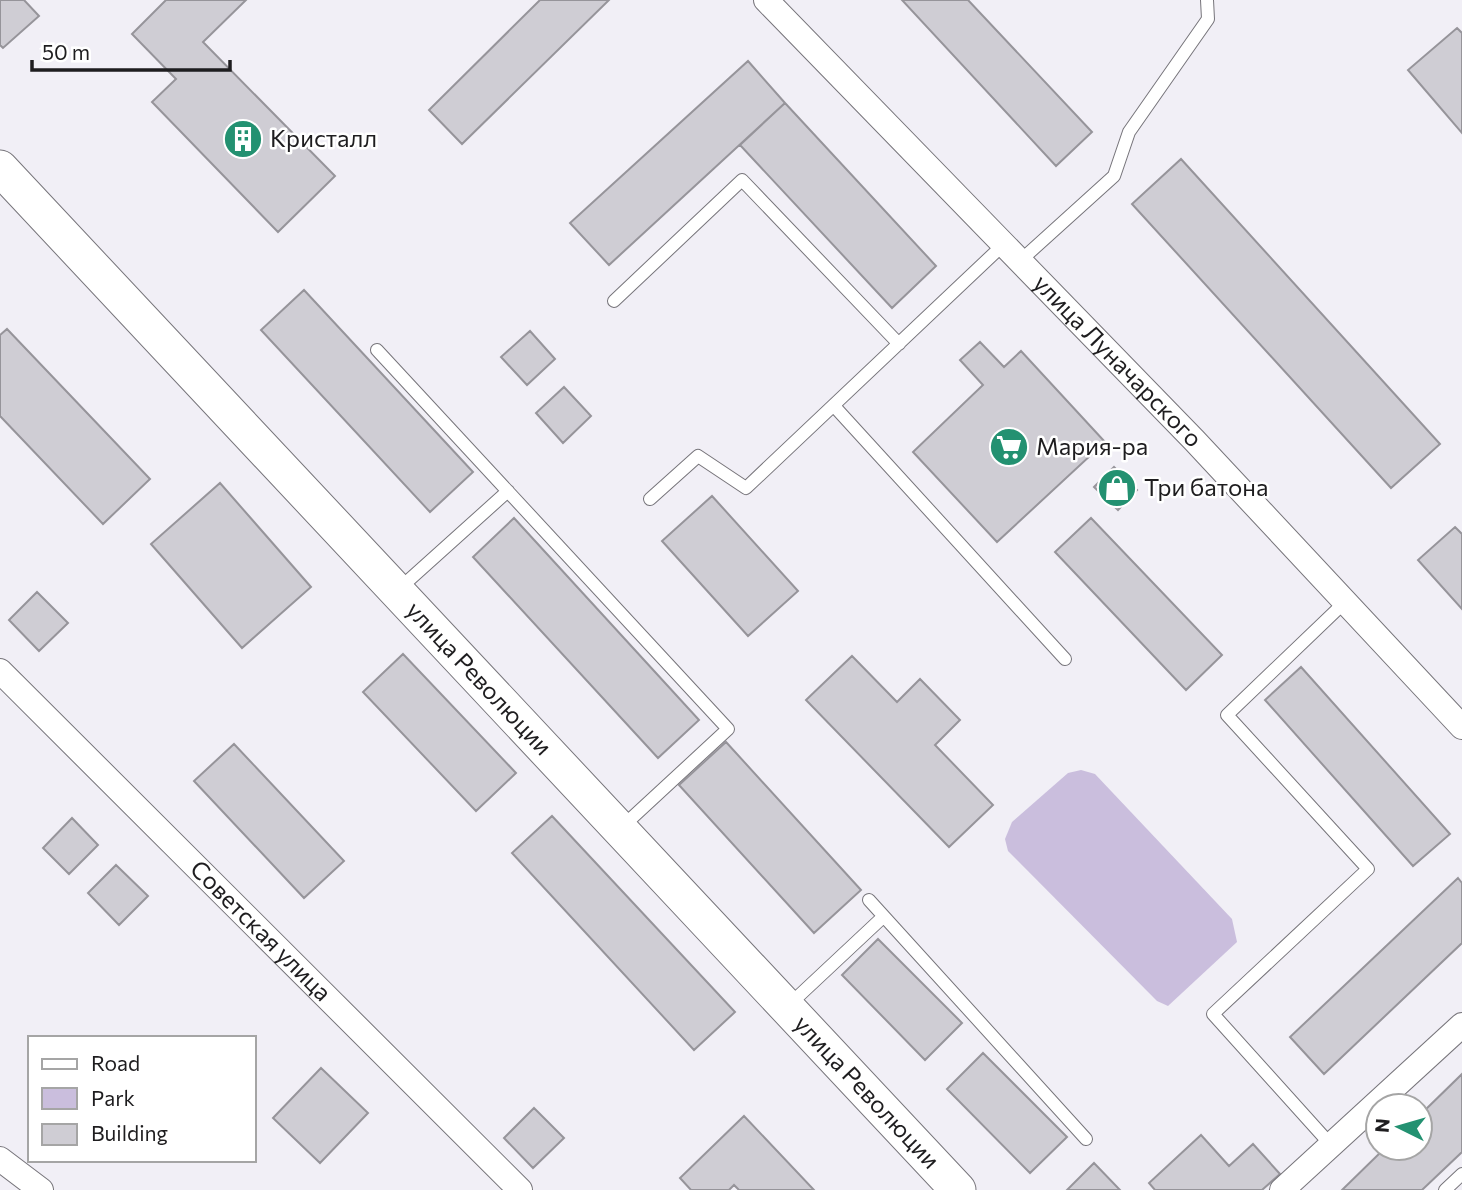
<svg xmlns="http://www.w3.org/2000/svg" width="1462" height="1190" viewBox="0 0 1462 1190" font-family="Commissioner,sans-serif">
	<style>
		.green { fill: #cabedd }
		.building { fill: #cfcdd4; stroke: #96949a; stroke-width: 2 }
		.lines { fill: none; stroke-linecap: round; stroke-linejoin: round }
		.lane-casing { stroke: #76747a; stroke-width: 14 }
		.street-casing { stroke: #76747a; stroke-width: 26 }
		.secondary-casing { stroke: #76747a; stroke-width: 37 }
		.lane { stroke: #fff; stroke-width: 12 }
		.street { stroke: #fff; stroke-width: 24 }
		.secondary { stroke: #fff; stroke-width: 35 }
		.labels { text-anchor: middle; stroke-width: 5; stroke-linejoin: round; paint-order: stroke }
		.poi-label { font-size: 24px; fill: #1e1d1f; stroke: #fff; text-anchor: start }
		.street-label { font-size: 24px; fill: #1e1d1f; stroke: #fff }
	</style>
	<rect width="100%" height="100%" fill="#f1eff6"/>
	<path class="green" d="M1081,770L1095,774L1232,919L1237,942L1168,1006L1157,1001L1008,851L1005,839L1012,822L1068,773Z"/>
	<path class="building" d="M0,0H24L39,16L3,48L0,45Z
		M166,0H246L203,42L335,176L278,232L152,102L176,79L132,34Z
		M540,0H609L462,144L429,110Z
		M902,0H968L1092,132L1056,166Z
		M1457,28L1462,33V133L1408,70Z
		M748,61L785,103L609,265L570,223Z
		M785,103L936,266L892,308L740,145Z
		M1181,159L1440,444L1391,488L1132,204Z
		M304,290L473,472L430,512L261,330Z
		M7,329L150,479L103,524L0,416V335Z
		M530,331L555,359L527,385L501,357Z
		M980,342L1004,367L1021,351L1105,442L997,542L913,452L983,385L960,360Z
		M564,387L591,416L563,443L536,413Z
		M1114,467L1137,490L1118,510L1094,487Z
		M220,483L311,587L242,648L151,544Z
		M712,496L798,591L748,636L662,541Z
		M514,518L699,720L658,758L473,557Z
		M1091,518L1222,655L1186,690L1055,552Z
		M1455,527L1462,534V609L1418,560Z
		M37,592L68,623L39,651L9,620Z
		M403,654L516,773L476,811L363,692Z
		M852,656L897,702L920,679L960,720L935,745L993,805L949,847L806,700Z
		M1301,667L1450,834L1413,866L1265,700Z
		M726,742L861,890L814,933L679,785Z
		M234,744L344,861L304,898L194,781Z
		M552,816L735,1012L694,1050L512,853Z
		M72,818L98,845L69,874L43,848Z
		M116,865L148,896L119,925L88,893Z
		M1458,878L1462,883V943L1324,1074L1290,1037Z
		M878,939L962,1023L925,1060L842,975Z
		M983,1053L1067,1137L1030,1173L947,1089Z
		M321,1068L368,1113L320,1163L273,1118Z
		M1462,1074V1152L1422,1190H1342L1385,1148H1420V1115Z
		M534,1108L564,1138L533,1168L504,1138Z
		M744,1116L814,1190H739L734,1185L729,1190H691L680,1178Z
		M1201,1135L1229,1166L1253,1144L1280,1174L1262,1190H1155L1149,1183Z
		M1094,1163L1120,1190H1067Z"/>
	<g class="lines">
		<g class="lane-casing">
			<path id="lane" d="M1020,261L1114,176L1129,132L1208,19L1207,0
				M614,301L742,180L899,344
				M377,350L728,729L622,827
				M834,406L1065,659
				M650,499L698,456L746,488L1004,244
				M399,589L508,491
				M869,900L1086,1139
				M789,1005L883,917
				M1331,1145L1213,1014L1368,869L1227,715L1345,602
				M1445,1190L1462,1174"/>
		</g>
		<g class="street-casing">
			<g id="street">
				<path id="s1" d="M766,0L1194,440L1462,727"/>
				<path id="s2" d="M0,671L520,1190"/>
				<path d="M0,1159L41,1190"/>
				<path d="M1282,1190L1462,1025"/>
			</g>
		</g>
		<g class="secondary-casing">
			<g id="secondary">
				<path id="s3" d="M0,168L958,1190"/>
			</g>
		</g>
		<use href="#lane" class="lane"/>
		<use href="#street" class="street"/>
		<use href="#secondary" class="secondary"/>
	</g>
	<defs>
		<g id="building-disc" transform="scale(2.0125)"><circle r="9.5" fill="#239171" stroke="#fff"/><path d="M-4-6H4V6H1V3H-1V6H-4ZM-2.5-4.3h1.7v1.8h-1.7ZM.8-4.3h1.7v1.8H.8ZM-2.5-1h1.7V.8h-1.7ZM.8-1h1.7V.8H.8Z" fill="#fff"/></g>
		<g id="supermarket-disc" transform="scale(2.0125)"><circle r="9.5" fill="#239171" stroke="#fff"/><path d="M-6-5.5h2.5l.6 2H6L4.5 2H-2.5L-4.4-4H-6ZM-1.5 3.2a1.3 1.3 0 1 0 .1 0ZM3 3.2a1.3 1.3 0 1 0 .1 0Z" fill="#fff"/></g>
		<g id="shop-disc" transform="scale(2.0125)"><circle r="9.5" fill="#239171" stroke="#fff"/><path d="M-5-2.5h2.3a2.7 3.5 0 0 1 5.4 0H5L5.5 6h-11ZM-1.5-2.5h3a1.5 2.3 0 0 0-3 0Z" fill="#fff"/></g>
	</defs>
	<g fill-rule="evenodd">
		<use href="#building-disc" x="243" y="139"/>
		<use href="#supermarket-disc" x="1009" y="447"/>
		<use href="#shop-disc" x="1117" y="488"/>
	</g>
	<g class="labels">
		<g class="poi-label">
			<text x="270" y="147">Кристалл</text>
			<text x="1036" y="455">Мария-ра</text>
			<text x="1144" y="496">Три батона</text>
		</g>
		<g class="street-label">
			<text dy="8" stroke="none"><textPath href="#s1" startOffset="504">улица Луначарского</textPath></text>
			<text dy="8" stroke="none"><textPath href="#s3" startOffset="700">улица Революции</textPath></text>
			<text dy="8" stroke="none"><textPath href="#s2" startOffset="368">Советская улица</textPath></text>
			<text dy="8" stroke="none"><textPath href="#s3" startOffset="1267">улица Революции</textPath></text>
		</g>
	</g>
	<rect x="28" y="1036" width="228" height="126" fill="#ffffff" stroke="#a5a5a5" stroke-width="2"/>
	<rect x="42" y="1059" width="35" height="10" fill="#ffffff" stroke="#a5a5a5" stroke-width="2"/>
	<text x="91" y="1071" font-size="21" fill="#1e1d1f">Road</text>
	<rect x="42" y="1088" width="35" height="21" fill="#cabedd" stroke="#a5a5a5" stroke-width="2"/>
	<text x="91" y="1106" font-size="21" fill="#1e1d1f">Park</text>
	<rect x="42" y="1124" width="35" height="21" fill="#cfcdd4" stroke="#a5a5a5" stroke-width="2"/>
	<text x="91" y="1141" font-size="21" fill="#1e1d1f">Building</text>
	<g transform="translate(1399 1127) rotate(275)"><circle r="33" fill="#ffffff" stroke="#a5a5a5" stroke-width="2"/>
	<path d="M0-5L12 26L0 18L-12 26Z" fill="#239171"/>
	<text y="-10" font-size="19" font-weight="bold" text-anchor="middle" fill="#1e1d1f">N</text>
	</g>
	<path d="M32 60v10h198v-10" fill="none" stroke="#1e1d1f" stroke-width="3.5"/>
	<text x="42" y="60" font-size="21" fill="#1e1d1f" stroke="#ffffff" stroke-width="5" paint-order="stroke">50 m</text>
</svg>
